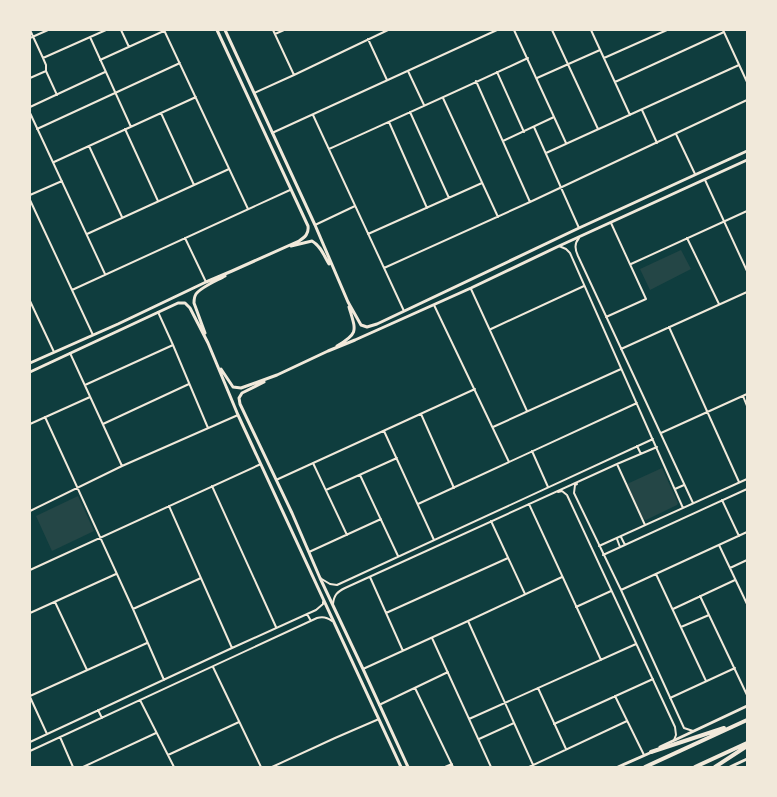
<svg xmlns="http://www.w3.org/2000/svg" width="777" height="797" viewBox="0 0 777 797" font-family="Montserrat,sans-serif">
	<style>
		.green { fill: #244646 }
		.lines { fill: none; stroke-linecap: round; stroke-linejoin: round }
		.minor { stroke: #f1e9da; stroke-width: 2 }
		.tertiary { stroke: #f1e9da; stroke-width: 3 }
		.motorway { stroke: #f1e9da; stroke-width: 4 }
	</style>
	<rect width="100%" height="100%" fill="#0f3d3e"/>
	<path class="green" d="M681,250L691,269L650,290L640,269Z
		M662,468L678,503L677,505L646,520L643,519L627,484Z
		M78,496L94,531L52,551L36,516Z"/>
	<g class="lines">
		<path class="minor" d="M30,30L43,58L46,65V71L57,95
			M121,30L129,47
			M164,30L248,209
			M273,30L294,75
			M514,30L566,143
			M552,30L598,129
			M591,30L630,115
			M723,30L747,82
			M275,34L284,30
			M90,37L131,127
			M30,38L48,30
			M368,39L387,80
			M43,58L106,30
			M604,58L667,30
			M100,60L166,30
			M408,71L424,105
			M497,72L524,132
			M30,78L46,71
			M537,78L600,50
			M476,81L530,202
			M615,82L724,32
			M254,93L294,75L388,30
			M443,98L498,217
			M30,107L105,72
			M642,110L657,143
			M410,112L449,198
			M30,113L105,274
			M161,113L194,185
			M313,115L404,311
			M389,122L427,208
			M534,127L579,228
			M37,129L180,63
			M125,129L158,201
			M272,133L497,30
			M676,134L695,174
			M503,141L554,117
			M89,146L122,217
			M329,149C395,119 462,89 528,58
			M546,153L739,65
			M54,162L196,97
			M705,180L747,271
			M30,195L62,181
			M30,200L93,335
			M315,225L355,206
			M87,234L229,169
			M368,234L482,183
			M185,238L206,282
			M579,238C574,244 575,249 578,256L693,503
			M687,238L719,304
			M559,246L566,249L570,253L683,508
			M631,264L747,211
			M384,268L530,202L747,100
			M471,289L527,411
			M72,290L290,190
			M30,301L54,352
			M434,305L509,462
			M158,312L173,345L208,428
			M606,317L646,299L611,223
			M669,327L739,482
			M491,329L584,286
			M621,349L747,292
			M70,353L122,466
			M85,385L173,345
			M743,396L747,406
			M421,414L454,488
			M45,417L133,609L164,680
			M30,424L90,397
			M103,424L189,384
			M493,427L621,369
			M384,431L434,540
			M661,433L747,394
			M637,446L641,454
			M532,451L548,487
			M313,463L347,535
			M617,464L645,525
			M360,475L398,556
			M276,480L475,389
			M577,484L575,485L574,493L621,590L684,728L693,731
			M212,486L276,627
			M675,489L684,485
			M326,490L397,458
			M558,492L562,491L567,495L675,727L676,735L674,740
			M722,500L739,536
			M418,504L637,403
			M529,504L601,660
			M169,506L232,648
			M30,511L122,466L238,415
			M491,521L525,594
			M621,537L625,545
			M617,539L620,547
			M719,545L747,604
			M599,546L747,479
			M309,552L381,519
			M603,555L747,489
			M730,568L747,560
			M30,570L261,464
			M656,574L706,681
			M370,577L403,651
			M320,578L330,584L337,585L653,439
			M621,590L747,532
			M700,596L747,695
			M55,602L87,670
			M333,604C334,595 337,592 345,588L617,464L657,447
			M576,607L611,591
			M133,609L201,578
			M673,609L735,580
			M30,613L116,574
			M386,613L508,558
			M307,614L311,621
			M468,621L534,767
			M681,627L709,615
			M432,638L491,767
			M213,667L261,767
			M363,669L468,621L562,577
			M415,688L453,767
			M538,688L566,749
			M30,696L147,643
			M615,696L644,755
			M30,697L47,734
			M670,698L735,668
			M140,700L174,767
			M379,705L448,672
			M98,710L102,718
			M469,719L636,644
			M554,724L653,679
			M60,737L73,767
			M479,739L514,723
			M30,742L232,648L316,610L323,604V602
			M30,751L317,618C323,616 327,617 332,621
			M168,755L239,722
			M83,767L156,733
			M272,767L335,738L379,719
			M445,767L452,764
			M529,767L627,721"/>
		<path class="tertiary" d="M225,30L315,225L348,302L361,325L367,327L377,324L579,228L747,151
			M291,246L312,241C321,246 324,256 329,264
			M205,333L194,303C194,300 194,297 196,294C201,287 218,280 225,276
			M337,346C359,333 356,331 349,307
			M30,363L118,324L206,282L232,271L299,241C305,237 309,234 308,226L217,30
			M221,369L233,387L241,388L277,375L328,351L355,340L471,288L559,246L747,160
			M30,372L178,303H185L190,308L208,343L238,415L401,767
			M264,382L242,393L239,398L240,404L292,513L320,578L363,669L408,767
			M660,747L747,706
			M618,767L652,752
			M730,767L747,759"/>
		<path class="motorway" d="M651,752L724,728
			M645,767L747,720
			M695,767L747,743
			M715,767L747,746"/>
	</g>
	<rect width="777" height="797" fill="none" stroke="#f1e9da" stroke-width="62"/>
</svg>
